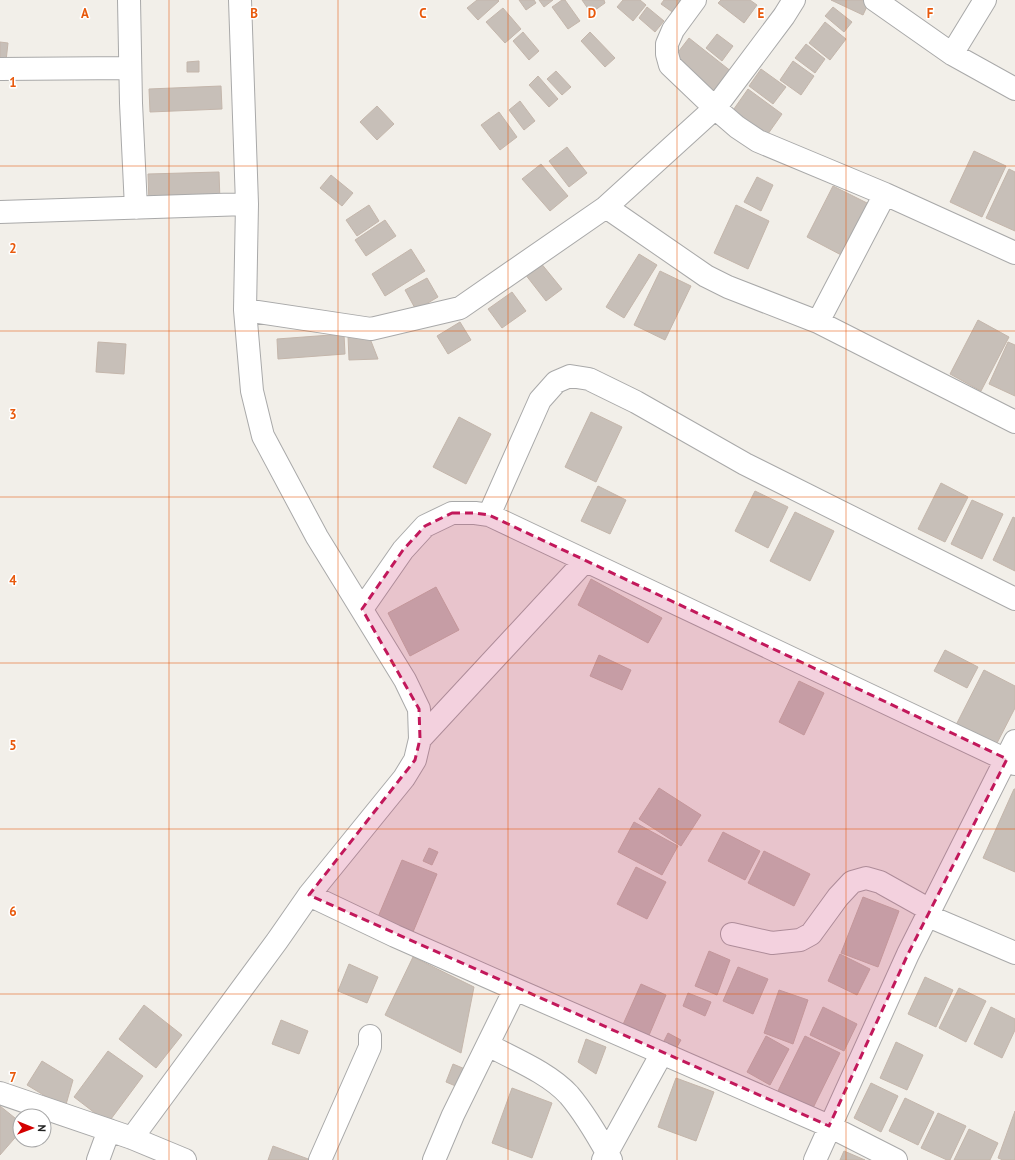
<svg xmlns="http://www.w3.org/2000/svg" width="1015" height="1160" viewBox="0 0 1015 1160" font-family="'PT Sans',sans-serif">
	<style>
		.building { fill: #c7bfb8; stroke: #c4b6ab }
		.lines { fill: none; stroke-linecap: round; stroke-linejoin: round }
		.minor-casing { stroke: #a9a9a9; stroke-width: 24 }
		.minor { stroke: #fff; stroke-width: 22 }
		.marked { fill: #c2185b; fill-opacity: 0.2; stroke: #c2185b; stroke-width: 3; stroke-dasharray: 8 5; stroke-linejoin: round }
		.grid { fill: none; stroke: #e8590c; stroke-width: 1; stroke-opacity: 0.55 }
		.grid-label { font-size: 13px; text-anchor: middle; font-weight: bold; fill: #e8590c; stroke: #fff; stroke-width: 3; stroke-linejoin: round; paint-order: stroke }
	</style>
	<rect width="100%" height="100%" fill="#f2efe9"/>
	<path class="building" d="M477,0H498L499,1L478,20L467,8Z
		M519,0H534L536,3L526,10Z
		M539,0H553L544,7Z
		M562,0H565L580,21L568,29L552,7Z
		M582,0H604L605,3L591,13Z
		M623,0H640L646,5L633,21L617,7Z
		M664,0H689L678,16L661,4Z
		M721,0H750L757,5L744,23L718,3Z
		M831,0H866L869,2L863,15Z
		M647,7L664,21L655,32L639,18Z
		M833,7L852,22L844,32L825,16Z
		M503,8L521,29L505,43L486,22Z
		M825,22L846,39L830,60L809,43Z
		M523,32L539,51L529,60L513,41Z
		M590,32L615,58L605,67L581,41Z
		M717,34L733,46L722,61L706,48Z
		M689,38L732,72L715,94L672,60Z
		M0,42L8,43L6,61L0,60Z
		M806,44L825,59L815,73L795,58Z
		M199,61V72H187V62Z
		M793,61L814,76L801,95L780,80Z
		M761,69L786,87L773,104L749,86Z
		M556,71L571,87L562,95L547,79Z
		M538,76L558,99L549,107L529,85Z
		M221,86L222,109L150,112L149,89Z
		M748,89L782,114L763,141L729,116Z
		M520,101L535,121L524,130L509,110Z
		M377,106L394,124L377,140L360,122Z
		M499,112L517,137L500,150L481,125Z
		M567,147L587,173L569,187L549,161Z
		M974,151L1006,166L982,217L950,202Z
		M541,164L568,196L550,211L522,179Z
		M1009,169L1015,172V231L986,218Z
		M219,172L220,201L149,204L148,174Z
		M331,175L353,193L342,206L320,188Z
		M757,177L773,185L761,211L744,202Z
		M833,186L871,205L845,257L807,237Z
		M369,205L379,221L357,236L346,220Z
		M736,205L769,221L748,269L714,253Z
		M385,220L396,236L366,256L355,240Z
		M411,249L425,271L385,296L372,274Z
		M639,254L657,265L624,318L606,307Z
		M540,262L562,289L546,301L525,274Z
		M660,271L691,286L665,340L634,325Z
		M427,278L438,297L416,310L405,290Z
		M512,292L526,311L502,328L488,309Z
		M978,320L1009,337L981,391L950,374Z
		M460,322L471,340L448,354L437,336Z
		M344,334L345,354L278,359L277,339Z
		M348,336H369L378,359L349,360Z
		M98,342L126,344L124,374L96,372Z
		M1008,342L1015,345V396L989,384Z
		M591,412L622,427L596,482L565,467Z
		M459,417L491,434L466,484L433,467Z
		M941,483L968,497L945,542L918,529Z
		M598,486L626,500L610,534L581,521Z
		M755,491L788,507L768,548L735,531Z
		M972,500L1003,514L982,559L951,544Z
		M795,512L834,531L810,581L770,561Z
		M1013,517L1015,518V571L993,560Z
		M591,579L662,618L648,643L578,605Z
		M436,587L459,630L410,656L388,613Z
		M945,650L978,667L967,688L934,671Z
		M599,655L631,670L622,690L590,676Z
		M984,670L1015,686V708L996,745L956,725Z
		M799,681L824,693L804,735L779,722Z
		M659,788L701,815L681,846L639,819Z
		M1014,789H1015V872L983,858Z
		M634,822L678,846L662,875L618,852Z
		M723,832L760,851L745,880L708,861Z
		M429,848L438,852L432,865L423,861Z
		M764,851L810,874L794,906L748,883Z
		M402,860L437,874L413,932L378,917Z
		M636,867L666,882L647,919L617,904Z
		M863,897L899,911L878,967L841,953Z
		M709,951L730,960L717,995L695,986Z
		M840,954L870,969L857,995L828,981Z
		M413,957L474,987L461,1053L385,1015Z
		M349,964L378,977L367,1003L338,991Z
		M738,967L768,979L753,1014L723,1001Z
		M925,977L953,990L936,1027L908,1014Z
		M641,984L666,995L647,1040L621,1029Z
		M959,988L986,1001L966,1042L939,1028Z
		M779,990L808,1000L793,1044L764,1033Z
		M688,993L711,1002L705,1016L683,1006Z
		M144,1005L182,1035L156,1068L119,1039Z
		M823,1007L857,1024L844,1051L810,1035Z
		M991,1007L1015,1019V1030L1002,1058L974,1044Z
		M281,1020L308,1031L299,1054L272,1044Z
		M668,1033L681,1040L674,1052L662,1045Z
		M766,1036L789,1049L770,1085L747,1072Z
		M805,1036L840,1053L813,1108L778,1091Z
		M586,1039L606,1047L596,1074L578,1062Z
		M896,1042L923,1055L907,1090L880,1078Z
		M108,1051L143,1076L108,1123L74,1097Z
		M42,1061L73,1080L65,1108L27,1085Z
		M453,1064L465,1069L458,1087L446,1082Z
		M676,1078L714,1092L696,1141L658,1127Z
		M871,1083L898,1096L881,1132L854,1118Z
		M512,1088L552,1103L532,1158L492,1143Z
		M905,1098L934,1112L918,1145L889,1131Z
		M0,1106L20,1122V1132L0,1155Z
		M1015,1111V1160H1003L998,1158Z
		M938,1113L966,1126L950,1160H947L921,1148Z
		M969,1129L998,1143L990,1160H954Z
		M273,1146L311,1160H268Z
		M844,1151L865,1160H840Z"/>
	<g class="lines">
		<g class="minor-casing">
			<path id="minor" d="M129,0L131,103L136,208
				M794,0L784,16L715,108L737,127L758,141L885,194L1015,253
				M875,0L952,54L1015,89
				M952,54L985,0
				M0,69L130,68
				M606,207L715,108L670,65L667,54V44L673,30L695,0
				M0,212L247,204
				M245,310L371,329L460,308L606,207L706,276L728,287L818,322L1015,422
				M818,322L885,194
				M489,515L540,400L556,382L570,376L589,379L636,402L745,464L1015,599
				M362,609L403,550L425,526L452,513H475L489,515L1015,764
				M420,739L585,561
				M309,895L395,936L515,989L829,1126L896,1160
				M928,916L1015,953
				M732,934L772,943L800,940L811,934L838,897L852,882L866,878L880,882L930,910
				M488,1045C514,1059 549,1073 569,1095C586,1115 599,1138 611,1160
				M0,1093L132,1138L185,1160
				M132,1138L277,941L309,895L404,778L415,760L420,739L419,709L405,680L317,537L263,436L252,391L245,310L247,204L240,0
				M98,1160L109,1130
				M320,1160L370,1047V1036
				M434,1160L453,1115L515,989
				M603,1160L662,1053
				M815,1160L908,954L1015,741"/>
		</g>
		<use href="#minor" class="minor"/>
	</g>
	<path class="marked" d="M452,513H475L489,515L1007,759L908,954L829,1126L309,895L415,760L420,739L419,709L362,609L403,550L425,526Z"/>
	<path class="grid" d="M169,0V1160M338,0V1160M508,0V1160M677,0V1160M846,0V1160M0,166H1015M0,331H1015M0,497H1015M0,663H1015M0,829H1015M0,994H1015"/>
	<g class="grid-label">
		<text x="85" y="18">A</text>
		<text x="254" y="18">B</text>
		<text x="423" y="18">C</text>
		<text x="592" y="18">D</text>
		<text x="761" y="18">E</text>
		<text x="930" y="18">F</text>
		<text x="13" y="87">1</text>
		<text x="13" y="253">2</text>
		<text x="13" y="419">3</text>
		<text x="13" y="585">4</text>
		<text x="13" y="750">5</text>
		<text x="13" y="916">6</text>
		<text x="13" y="1082">7</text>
	</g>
	<g transform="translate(32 1128) rotate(91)"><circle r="19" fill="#ffffff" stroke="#a7a7a7"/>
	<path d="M0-3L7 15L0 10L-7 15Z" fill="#d40000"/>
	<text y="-6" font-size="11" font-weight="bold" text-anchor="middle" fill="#222222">N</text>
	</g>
</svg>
